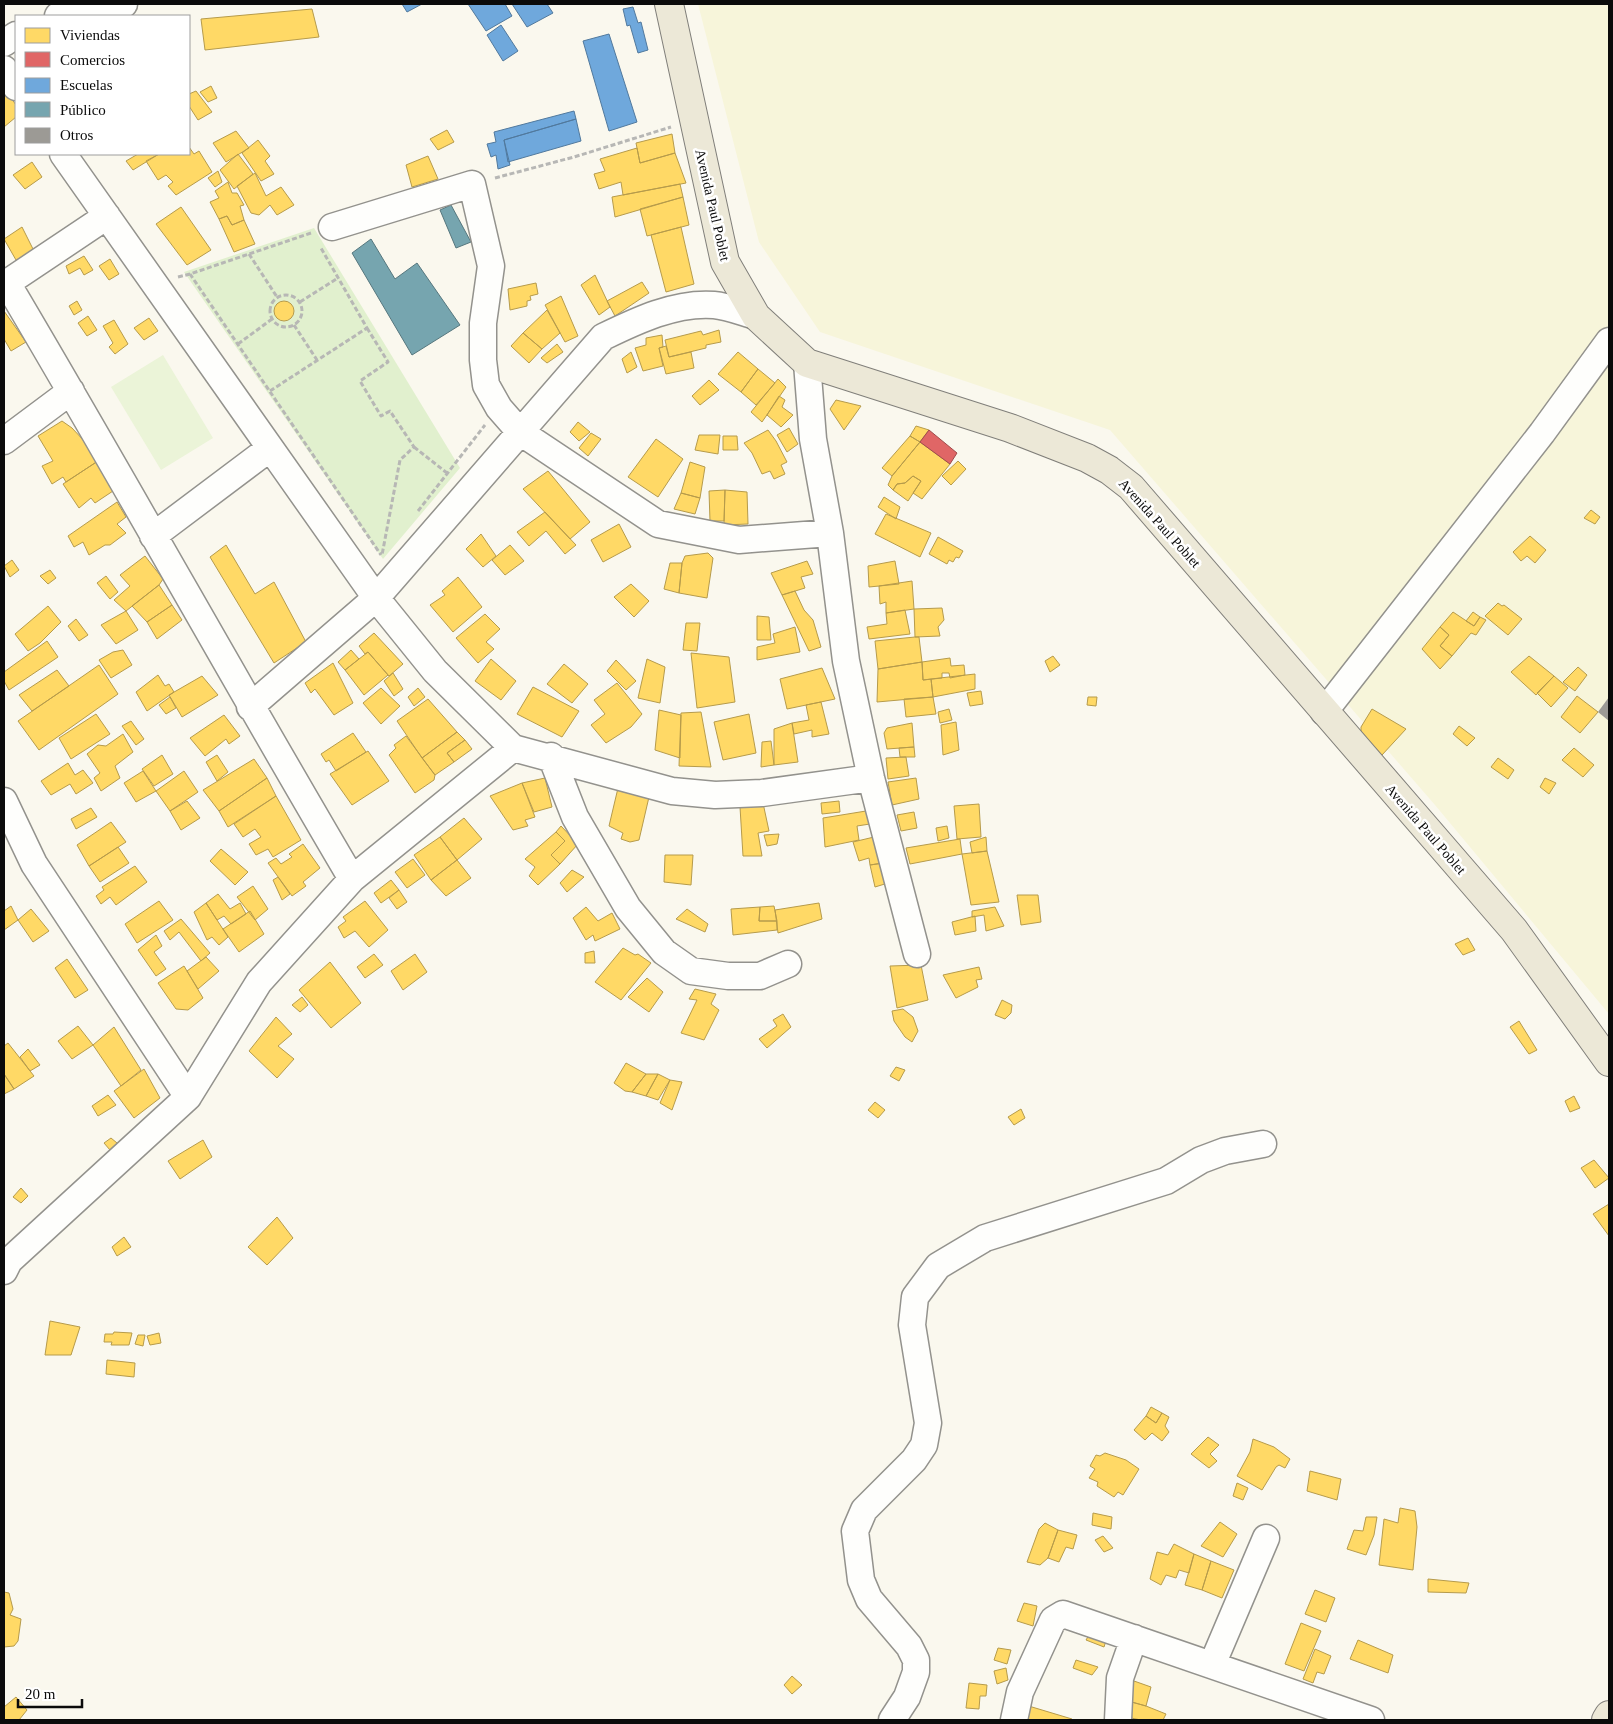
<svg xmlns="http://www.w3.org/2000/svg" width="1613" height="1724" viewBox="0 0 1613 1724" font-family="Georgia,serif">
	<style>
		.farmland { fill: #f7f5da }
		.green { fill: #e1f0ce }
		.pitch { fill: #ebf4d8 }
		.homes { fill: #ffd966; stroke: #b69b4b }
		.shops { fill: #e06666; stroke: #a04b4b }
		.schools { fill: #6fa8dc; stroke: #51799d }
		.public { fill: #76a5af; stroke: #56777e }
		.building { fill: #9c9a95 }
		.lines { fill: none; stroke-linecap: round; stroke-linejoin: round }
		.minor-casing { stroke: #93928d; stroke-width: 29 }
		.major-casing { stroke: #807f7a; stroke-width: 30 }
		.path { stroke: #b7b7b5; stroke-width: 3; stroke-dasharray: 5 2.5; stroke-linecap: butt }
		.minor { stroke: #fefefc; stroke-width: 26 }
		.major { stroke: #ece8d7; stroke-width: 28 }
		.labels { text-anchor: middle; stroke-width: 5; stroke-linejoin: round; paint-order: stroke }
		.street-label { font-size: 14px; fill: #0b0b0b; stroke: #fff }
	</style>
	<rect width="100%" height="100%" fill="#faf8ee"/>
	<path class="farmland" d="M698,4H1609V1014L1435,805L1110,430L820,332L759,242Z"/>
	<path class="green" d="M314,228L460,468L383,559L184,272Z"/>
	<path class="pitch" d="M163,355L213,438L161,470L111,387Z"/>
	<path class="homes" d="M312,9L319,37L205,50L201,19Z
		M211,86L217,98L208,102L200,92Z
		M196,91L212,112L198,120L189,106V94Z
		M7,92L16,105V117L4,127V95Z
		M447,130L454,142L438,150L430,139Z
		M236,131L249,148L226,162L213,143Z
		M672,134L675,153L640,163L636,143Z
		M258,140L270,156L265,161L274,174L261,181L242,153Z
		M189,147L194,154L199,151L212,172L176,195L168,186L173,182L166,175L158,180L146,161L159,154H189Z
		M637,148L640,163L675,153L686,183L623,195L621,182L599,189L594,174L605,171L600,159Z
		M138,154H159L133,170L126,161Z
		M238,154L253,174L234,189L220,170Z
		M428,156L438,179L412,187L406,165Z
		M32,162L42,177L25,189L13,175Z
		M218,171L222,182L215,187L208,178Z
		M255,173L266,196L281,187L294,205L277,215L270,205L259,215L251,213L237,186Z
		M228,182L232,193H237L244,205L240,206L244,220L232,225L227,216L219,219L210,202L219,198L215,191Z
		M680,184L683,197L615,217L612,197Z
		M683,197L689,225L647,236L640,209Z
		M181,207L211,250L187,265L156,224Z
		M227,216L232,225L244,220L255,244L234,252L219,219Z
		M22,227L35,253L16,260L4,239Z
		M681,227L694,284L666,292L651,235Z
		M84,256L93,270L84,275L80,268L69,274L66,266Z
		M110,259L119,274L109,280L99,266Z
		M595,275L610,307L599,315L581,285Z
		M642,282L649,293L615,316L607,301Z
		M536,283L538,294L530,296L531,300L527,301V306L510,310L508,289Z
		M561,296L578,336L565,342L545,305Z
		M274 311a10 10 0 1 1 20 0a10 10 0 1 1-20 0Z
		M77,301L82,310L74,315L69,306Z
		M547,310L560,333L542,349L523,333Z
		M4,311L26,342L11,351L4,339Z
		M88,316L97,330L87,336L78,323Z
		M149,318L158,331L144,340L134,328Z
		M114,320L128,344L115,354L109,347L113,343L103,326Z
		M719,330L721,342L706,345V348L669,357L665,340L701,331L703,335Z
		M523,333L542,349L529,363L511,346Z
		M662,335L663,347L659,348L663,366L643,371L635,348L646,345V338Z
		M557,344L563,352L547,363L541,358Z
		M666,346L669,357L691,352L694,368L666,374L659,348Z
		M631,352L637,367L627,373L622,359Z
		M738,352L758,369L741,392L718,374Z
		M758,369L775,383L756,405L741,392Z
		M778,379L786,387L762,422L751,412Z
		M709,380L719,390L700,405L692,396Z
		M779,396L785,400L782,407L793,415L781,427L767,415Z
		M836,400L861,406L844,430L830,409Z
		M62,421L72,428L101,459L66,482L63,477L52,484L42,466L53,461L38,436Z
		M578,422L590,432L579,441L570,432Z
		M916,426L929,430L920,442L910,436Z
		M789,428L798,444L787,452L777,435Z
		M768,430L776,441L787,462L781,465L785,474L774,479L770,471L762,474L752,453L744,443Z
		M591,433L601,439L588,456L579,448Z
		M699,435H720L718,454L695,450Z
		M723,436H737L738,450H723Z
		M910,436L920,442L892,476L882,468Z
		M656,439L683,459L658,497L628,477Z
		M920,442L950,464L922,499L913,493L921,481L913,476L905,483L897,484L893,490L888,485L892,476Z
		M101,459L119,487L95,503L91,498L79,508L63,484Z
		M958,461L966,469L951,485L942,476Z
		M690,462L705,467L700,498L681,493Z
		M548,471L590,522L570,539L523,489Z
		M913,476L921,481L908,501L893,490L897,484L905,483Z
		M725,490L747,492L748,524L724,525Z
		M725,490L724,521H710L709,491Z
		M681,493L700,498L695,514L674,509Z
		M884,497L900,507L896,519L878,507Z
		M117,502L126,517L117,524L126,533L110,545H105L89,555L83,542L74,547L68,536Z
		M1591,510L1600,517L1595,524L1584,518Z
		M545,512L576,545L565,554L546,531L529,546L517,532Z
		M886,514L931,533L920,557L875,534Z
		M619,524L631,547L603,562L591,540Z
		M481,534L496,556L483,567L466,549Z
		M1530,536L1546,550L1535,563L1527,556L1521,561L1513,552Z
		M938,537L963,551L959,558L956,557L953,562L949,560L947,564L929,554Z
		M226,545L255,594L274,582L306,642L274,663L210,557Z
		M510,545L524,561L505,575L492,560Z
		M708,553L713,558L707,598L679,593L682,563L685,556Z
		M145,556L163,579L159,585L126,611L114,600L130,586L120,575Z
		M12,560L19,570L10,577L4,566Z
		M807,561L813,574L801,577L805,588L782,595L771,573Z
		M895,561L899,584L869,587L868,566Z
		M670,563H682L679,593L664,589Z
		M50,570L56,578L48,584L40,576Z
		M106,576L118,592L110,599L97,583Z
		M458,577L482,607L453,632L430,605L445,595L442,591Z
		M912,581L914,609L886,613V602L880,604L879,586Z
		M631,584L649,601L634,617L614,597Z
		M159,585L172,605L147,622L132,606Z
		M795,591L804,610L813,620L821,647L809,651L782,595Z
		M1498,603L1502,606L1504,605L1522,619L1508,635L1485,616Z
		M172,605L182,620L157,639L147,622Z
		M48,606L61,622L40,643L28,651L15,634Z
		M942,608L944,620L938,627L940,636L915,637L914,609Z
		M905,610L910,634L869,639L867,627L887,624L886,613Z
		M126,611L138,630L116,644L101,625Z
		M1453,612L1474,626L1480,617L1486,620L1476,635L1471,633L1452,656L1440,646L1449,635L1440,627Z
		M1473,612L1480,617L1474,626L1466,621Z
		M485,614L500,629L486,642L494,649L478,663L456,638Z
		M757,616L769,617L771,640H757Z
		M76,619L88,635L79,641L68,626Z
		M686,623H700L697,651L683,650Z
		M795,627L800,652L757,660V647L775,643L773,634Z
		M1440,627L1449,635L1440,646L1452,656L1440,669L1422,649Z
		M374,633L403,664L389,676L368,652L365,654L359,646Z
		M915,637H919L922,662L878,669L875,641Z
		M47,641L58,657L9,690L4,681V672Z
		M123,650L132,665L111,678L99,660L113,652Z
		M351,650L359,659L345,670L338,662Z
		M368,652L388,675L364,695L345,670Z
		M691,653L729,657L735,702L697,708Z
		M1053,656L1060,665L1050,672L1045,661Z
		M1529,656L1554,676L1536,695L1511,672Z
		M950,658L951,666L964,665L965,675L950,678L949,673H942V678L923,680L922,662Z
		M491,659L516,681L501,700L475,681Z
		M647,659L665,667L660,703L638,698Z
		M616,660L636,681L626,690L607,671Z
		M922,662L923,680L931,679L933,697L877,702L878,669Z
		M333,663L353,703L334,715L315,689L311,693L305,683Z
		M564,664L588,684L572,703L547,684Z
		M99,665L118,694L39,750L18,721Z
		M1578,667L1587,675L1575,691L1563,682Z
		M822,668L835,699L787,709L780,679Z
		M57,670L69,686L32,711L19,695Z
		M393,673L403,689L394,696L384,681Z
		M975,674V689L933,697L931,679Z
		M158,675L165,686L169,684L174,692L147,711L136,692Z
		M202,676L218,695L182,717L169,695Z
		M1554,676L1568,688L1551,707L1537,693Z
		M617,683L642,714L631,727L606,743L591,725L605,714L594,700Z
		M533,687L579,711L562,737L517,714Z
		M381,688L400,706L381,724L363,703Z
		M418,688L425,697L414,706L408,697Z
		M981,691L983,704L970,706L967,693Z
		M1577,696L1598,712L1580,733L1561,717Z
		M170,697L176,708L166,714L159,705Z
		M933,697L936,714L906,717L904,699Z
		M1088,697H1097L1096,706L1087,705Z
		M428,699L457,732L422,758L397,721Z
		M821,702L829,734L812,737V730L794,734L792,723L809,720L806,705Z
		M949,709L952,720L940,723L938,712Z
		M1372,709L1406,729L1382,755L1361,733V727Z
		M659,710L681,715L680,758L655,750Z
		M701,712L711,767L679,766L681,713Z
		M96,714L110,734L71,759L59,738Z
		M749,714L756,753L723,760L714,722Z
		M224,715L240,736L229,744L226,739L205,756L190,738Z
		M131,721L144,739L136,745L122,726Z
		M956,722L959,750L943,755L941,725Z
		M792,723L798,762L774,765V729Z
		M912,723L914,747L887,749L884,733L887,728Z
		M1459,726L1475,738L1467,746L1453,734Z
		M457,732L465,740L447,753L454,762L435,775L422,758Z
		M353,733L366,752L336,771L329,760L326,762L321,754Z
		M123,734L133,752L115,766L120,778L101,791L94,778L100,773L87,754L98,745L106,746Z
		M406,736L435,775L434,780L415,793L389,755L396,748L394,745Z
		M465,740L472,749L454,762L447,753Z
		M771,741L774,765L761,767L762,742Z
		M914,747L915,757H900L899,748Z
		M1574,748L1594,765L1583,777L1562,760Z
		M368,751L389,781L352,805L330,774Z
		M162,755L173,774L154,786L142,769Z
		M217,755L228,772L217,781L206,762Z
		M906,757L909,776L888,779L886,758Z
		M1498,758L1514,770L1508,779L1491,767Z
		M254,759L267,778L219,811L203,790Z
		M68,763L75,775L83,770L93,783L76,794L70,784L51,795L41,781Z
		M143,771L156,791L136,802L124,783Z
		M184,771L198,792L170,811L156,791Z
		M267,778L276,796L228,827L219,811Z
		M545,778L552,807L534,812L522,783Z
		M916,778L919,799L892,805L888,782Z
		M1545,778L1556,783L1549,794L1540,787Z
		M522,783L535,817L525,820L528,826L513,830L490,796Z
		M618,788L649,797L639,840L630,842L621,839L623,833L609,826Z
		M276,796L301,840L273,857L268,849L256,855L249,844L261,837L255,829L243,837L234,824Z
		M187,801L200,818L181,830L170,811Z
		M839,801L840,812L822,814L821,803Z
		M763,803L769,831L758,833L762,856H743L740,807Z
		M979,804L981,837L957,839L954,806Z
		M91,808L97,817L76,829L71,819Z
		M866,811L870,824L857,826L859,840L825,847L823,818Z
		M914,812L917,828L901,831L897,815Z
		M464,818L482,839L457,860L440,837Z
		M111,822L126,842L89,866L77,845Z
		M561,826L578,844L560,864L551,855L565,841L556,832Z
		M947,826L949,838L938,841L936,828Z
		M556,832L565,841L551,855L560,864L538,885L529,876L535,867L525,859Z
		M779,834L777,844L767,846L764,835Z
		M440,837L457,860L431,880L414,855Z
		M874,837L883,863L870,865L869,858L859,861L853,842Z
		M986,837L987,851L972,853L970,842Z
		M960,839L962,854L910,864L906,848Z
		M303,844L320,868L303,882L306,886L292,896L268,863L276,858L281,864L292,857L289,854Z
		M118,847L129,863L100,882L89,866Z
		M221,849L248,872L235,885L210,861Z
		M987,851L999,902L971,905L962,854Z
		M665,855H693L691,885L664,882Z
		M413,859L425,875L407,888L395,872Z
		M457,860L471,878L446,896L431,880Z
		M883,863L888,883L875,887L870,865Z
		M135,866L147,882L116,905L110,897L101,904L96,896L104,890L102,887Z
		M572,870L584,877L567,892L560,883Z
		M278,877L290,894L282,900L273,880Z
		M391,880L399,890L381,903L374,893Z
		M253,886L268,909L255,920L237,897Z
		M399,890L407,902L397,909L389,898Z
		M218,894L230,909L240,903L246,914L231,924L224,916L217,920L206,903Z
		M1017,895H1038L1041,922L1021,925Z
		M159,901L173,920L137,943L125,924Z
		M365,901L388,930L369,947L355,931L344,938L338,927L346,921L343,917Z
		M206,903L228,937L219,945L212,937L207,940L194,912Z
		M819,903L822,919L778,933L775,910Z
		M11,906L18,920L4,930V911Z
		M774,906L777,921H759L760,907Z
		M586,907L598,921L612,913L620,929L595,941L593,935L586,940L573,918Z
		M760,907L759,921H777V930L733,935L731,909Z
		M995,907L1004,926L986,931L984,915L972,917V911Z
		M31,909L49,931L33,942L18,920Z
		M687,909L708,924L705,932L676,919Z
		M250,911L264,934L239,952L223,929Z
		M975,916L976,931L955,935L952,922Z
		M181,919L210,953L201,961L179,932L170,940L164,931Z
		M156,935L162,946L154,952L166,969L156,976L138,950Z
		M1468,938L1475,950L1463,955L1455,944Z
		M623,948L635,955L638,954L651,963L621,1000L595,982Z
		M594,951L595,963H585V953Z
		M374,954L383,965L365,978L357,967Z
		M415,954L427,972L403,990L391,971Z
		M206,957L219,971L198,989L187,971Z
		M67,959L88,990L75,998L55,968Z
		M330,962L361,1003L331,1028L299,990Z
		M921,965L928,1000L897,1008L890,966Z
		M184,966L203,998L188,1010L176,1009L158,983Z
		M979,967L982,979L976,980L978,987L956,998L943,975Z
		M647,978L663,992L649,1012L628,997Z
		M695,989L716,994L711,1004L719,1010L704,1040L681,1033L697,1000L689,999Z
		M302,997L308,1005L300,1012L292,1005Z
		M1002,1000L1012,1005L1011,1013L1005,1019L995,1015Z
		M903,1009L913,1017L918,1031L912,1042L905,1037L894,1021L892,1011Z
		M783,1014L791,1027L767,1048L759,1039L777,1026L773,1020Z
		M276,1017L292,1034L278,1046L294,1059L277,1078L249,1051Z
		M1519,1021L1537,1050L1529,1054L1510,1027Z
		M78,1026L93,1045L72,1059L58,1041Z
		M114,1027L141,1070L121,1086L93,1045Z
		M8,1043L34,1076L14,1089L4,1074V1046Z
		M28,1049L40,1065L30,1071L20,1057Z
		M626,1063L646,1074L632,1092L625,1091L614,1083Z
		M896,1067L905,1070L899,1081L890,1076Z
		M144,1069L160,1098L134,1118L114,1091Z
		M4,1074L14,1089L4,1094Z
		M646,1074H658L646,1096L632,1092Z
		M658,1074L670,1080L658,1100L646,1096Z
		M670,1080L682,1082L672,1110L660,1103Z
		M108,1095L116,1105L98,1116L92,1106Z
		M1574,1096L1580,1108L1570,1112L1565,1101Z
		M875,1102L885,1110L878,1118L868,1110Z
		M1021,1109L1025,1118L1014,1125L1008,1117Z
		M111,1138L117,1143L110,1150L104,1143Z
		M203,1140L212,1157L180,1179L168,1161Z
		M1594,1160L1609,1178L1595,1188L1581,1168Z
		M21,1188L28,1196L21,1203L13,1197Z
		M1609,1204V1236L1593,1214Z
		M277,1217L293,1238L267,1265L248,1247Z
		M124,1237L131,1247L117,1256L112,1247Z
		M50,1321L80,1327L71,1355H45Z
		M114,1332L132,1333L129,1345H111L112,1342H104L105,1334H113Z
		M159,1333L161,1343L150,1345L147,1336Z
		M138,1335H145L143,1346L135,1344Z
		M107,1360L135,1363L134,1377L106,1374Z
		M1151,1407L1162,1413L1156,1423L1146,1416Z
		M1162,1413L1169,1417L1165,1426L1169,1432L1162,1441L1152,1433L1145,1440L1134,1430L1146,1416L1156,1423Z
		M1208,1437L1219,1445L1210,1454L1217,1461L1209,1468L1191,1454Z
		M1253,1439L1274,1447L1290,1459L1285,1468L1279,1465L1276,1467L1262,1490L1237,1476L1250,1452Z
		M1105,1453L1126,1460L1139,1469L1123,1495L1118,1492L1114,1497L1097,1486L1098,1482L1089,1478L1095,1469L1090,1466L1096,1455L1100,1456Z
		M1310,1471L1341,1479L1337,1500L1307,1491Z
		M1237,1483L1248,1488L1243,1500L1233,1496Z
		M1400,1508L1415,1511L1417,1527L1413,1570L1379,1565L1384,1519L1398,1523Z
		M1093,1513L1112,1517L1111,1529L1092,1525Z
		M1366,1517H1377L1374,1535L1366,1555L1347,1549L1354,1530L1363,1531Z
		M1220,1522L1237,1534L1223,1557L1201,1546Z
		M1045,1523L1058,1530L1048,1558L1040,1565L1027,1562L1039,1529Z
		M1058,1530L1077,1535L1073,1549L1066,1547L1059,1562L1048,1558Z
		M1103,1536L1113,1548L1104,1552L1095,1540Z
		M1174,1544L1194,1554L1189,1573L1179,1570L1176,1578L1166,1575L1161,1585L1150,1579L1157,1552L1168,1555Z
		M1194,1554L1211,1561L1202,1590L1185,1585Z
		M1211,1561L1234,1570L1222,1598L1202,1590Z
		M1428,1579L1469,1583L1466,1593L1428,1592Z
		M1315,1590L1335,1598L1326,1622L1305,1614Z
		M4,1592L9,1593L13,1609L10,1615L21,1619L18,1641L14,1646L4,1647Z
		M1024,1603L1037,1606L1033,1626L1017,1621Z
		M1301,1623L1321,1631L1304,1671L1285,1664Z
		M1092,1630L1108,1635L1104,1647L1086,1640Z
		M1358,1640L1393,1655L1388,1673L1350,1659Z
		M998,1648L1011,1650L1007,1664L994,1660Z
		M1315,1649L1331,1656L1324,1674L1317,1672L1313,1683L1303,1679Z
		M1076,1660L1098,1667L1092,1675L1073,1668Z
		M1006,1668L1008,1680L997,1684L994,1671Z
		M792,1676L802,1685L792,1694L784,1685Z
		M1134,1681L1151,1687L1146,1706L1128,1701Z
		M969,1683L987,1685L986,1696H980L979,1709L966,1708Z
		M16,1697L27,1710L19,1720H4V1707Z
		M1128,1701L1146,1706L1166,1714L1163,1720H1141L1126,1717Z
		M1022,1704L1072,1719V1720H1025Z"/>
	<path class="shops" d="M929,430L957,453L950,464L920,442Z"/>
	<path class="schools" d="M402,4H422L407,12Z
		M468,4H505L512,16L486,31Z
		M512,4H547L553,13L527,27Z
		M633,7L638,23L641,22L648,50L638,53L630,25L627,26L623,9Z
		M501,25L518,51L503,61L487,35Z
		M609,34L637,122L609,131L583,41Z
		M574,111L576,119L504,140L510,165L498,169L496,155L491,157L487,144L496,142L494,132Z
		M576,119L581,141L508,162L504,140Z"/>
	<path class="public" d="M451,205L471,242L456,248L440,210Z
		M371,239L395,279L417,263L460,325L412,355L352,253Z"/>
	<path class="building" d="M1609,697V721L1598,712Z"/>
	<g class="lines">
		<g class="minor-casing">
			<path id="minor" d="M58,16L69,12L124,4
				M4,43L16,35
				M4,69L16,87
				M63,154L376,598L435,671L513,748L672,791L715,795L762,793L871,778
				M332,227L472,184L491,266L483,323V360L486,385L499,408L520,432L658,524L739,540L830,533
				M7,283C124,480 235,681 352,879
				M4,285L107,216
				M807,363L813,439L830,533L846,661L871,778L917,954
				M4,441L71,391
				M153,536L270,448
				M250,707L376,598L603,337C636,321 675,302 714,305C727,306 742,312 756,316
				M1324,712L1542,433L1609,341
				M551,756L575,817L628,908L664,952L691,971L728,976H760L788,964
				M4,801L34,864L188,1097
				M4,1271L9,1261L188,1097L259,982L352,879L513,748
				M1212,1665L1266,1538
				M892,1720L907,1697L916,1672V1660L909,1646L869,1599L861,1580L855,1531L864,1510L914,1460L924,1445L928,1423L912,1325L915,1297L938,1266L985,1238L1166,1181L1201,1160L1225,1151L1263,1144
				M1014,1720L1020,1692L1053,1620L1063,1614L1371,1720
				M1118,1720L1120,1678L1134,1638"/>
		</g>
		<g class="major-casing">
			<path id="major" d="M669,4L725,262L756,316L807,363L1010,428L1087,458L1109,470L1131,487L1514,930L1609,1062
				M1606,1720L1609,1715"/>
		</g>
		<path class="path" d="M495,178L574,157L671,127
			M311,233L190,274L381,555
			M249,254L277,297
			M178,277L190,274
			M270 311a16 16 0 1 1 32 0a16 16 0 1 1-32 0Z
			M300,302L338,278
			M294,325L317,360
			M367,328L388,362L360,381L381,416L390,411L414,447L400,460L382,555
			M238,344L272,319
			M270,391L367,328L321,248
			M414,447L447,473
			M418,511L485,425"/>
		<use href="#minor" class="minor"/>
		<use href="#major" class="major"/>
	</g>
	<g class="labels">
		<g class="street-label">
			<text transform="translate(713 205) rotate(77)" y="5">Avenida Paul Poblet</text>
			<text transform="translate(1160 523) rotate(48)" y="5">Avenida Paul Poblet</text>
			<text transform="translate(1426 829) rotate(49)" y="5">Avenida Paul Poblet</text>
		</g>
	</g>
	<rect width="1613" height="1724" fill="none" stroke="#0b0b0b" stroke-width="10"/>
	<rect x="15" y="15" width="175" height="140" fill="#ffffff" stroke="#9d9d9d"/>
	<rect x="25" y="28" width="25" height="15" fill="#ffd966" stroke="#9d9d9d"/>
	<text x="60" y="40" font-size="15" fill="#0b0b0b">Viviendas</text>
	<rect x="25" y="52" width="25" height="15" fill="#e06666" stroke="#9d9d9d"/>
	<text x="60" y="65" font-size="15" fill="#0b0b0b">Comercios</text>
	<rect x="25" y="78" width="25" height="15" fill="#6fa8dc" stroke="#9d9d9d"/>
	<text x="60" y="90" font-size="15" fill="#0b0b0b">Escuelas</text>
	<rect x="25" y="102" width="25" height="15" fill="#76a5af" stroke="#9d9d9d"/>
	<text x="60" y="115" font-size="15" fill="#0b0b0b">Público</text>
	<rect x="25" y="128" width="25" height="15" fill="#9c9a95" stroke="#9d9d9d"/>
	<text x="60" y="140" font-size="15" fill="#0b0b0b">Otros</text>
	<path d="M18 1699v8h64v-8" fill="none" stroke="#0b0b0b" stroke-width="2.5"/>
	<text x="25" y="1699" font-size="15" fill="#0b0b0b" stroke="#ffffff" stroke-width="4" paint-order="stroke">20 m</text>
</svg>
